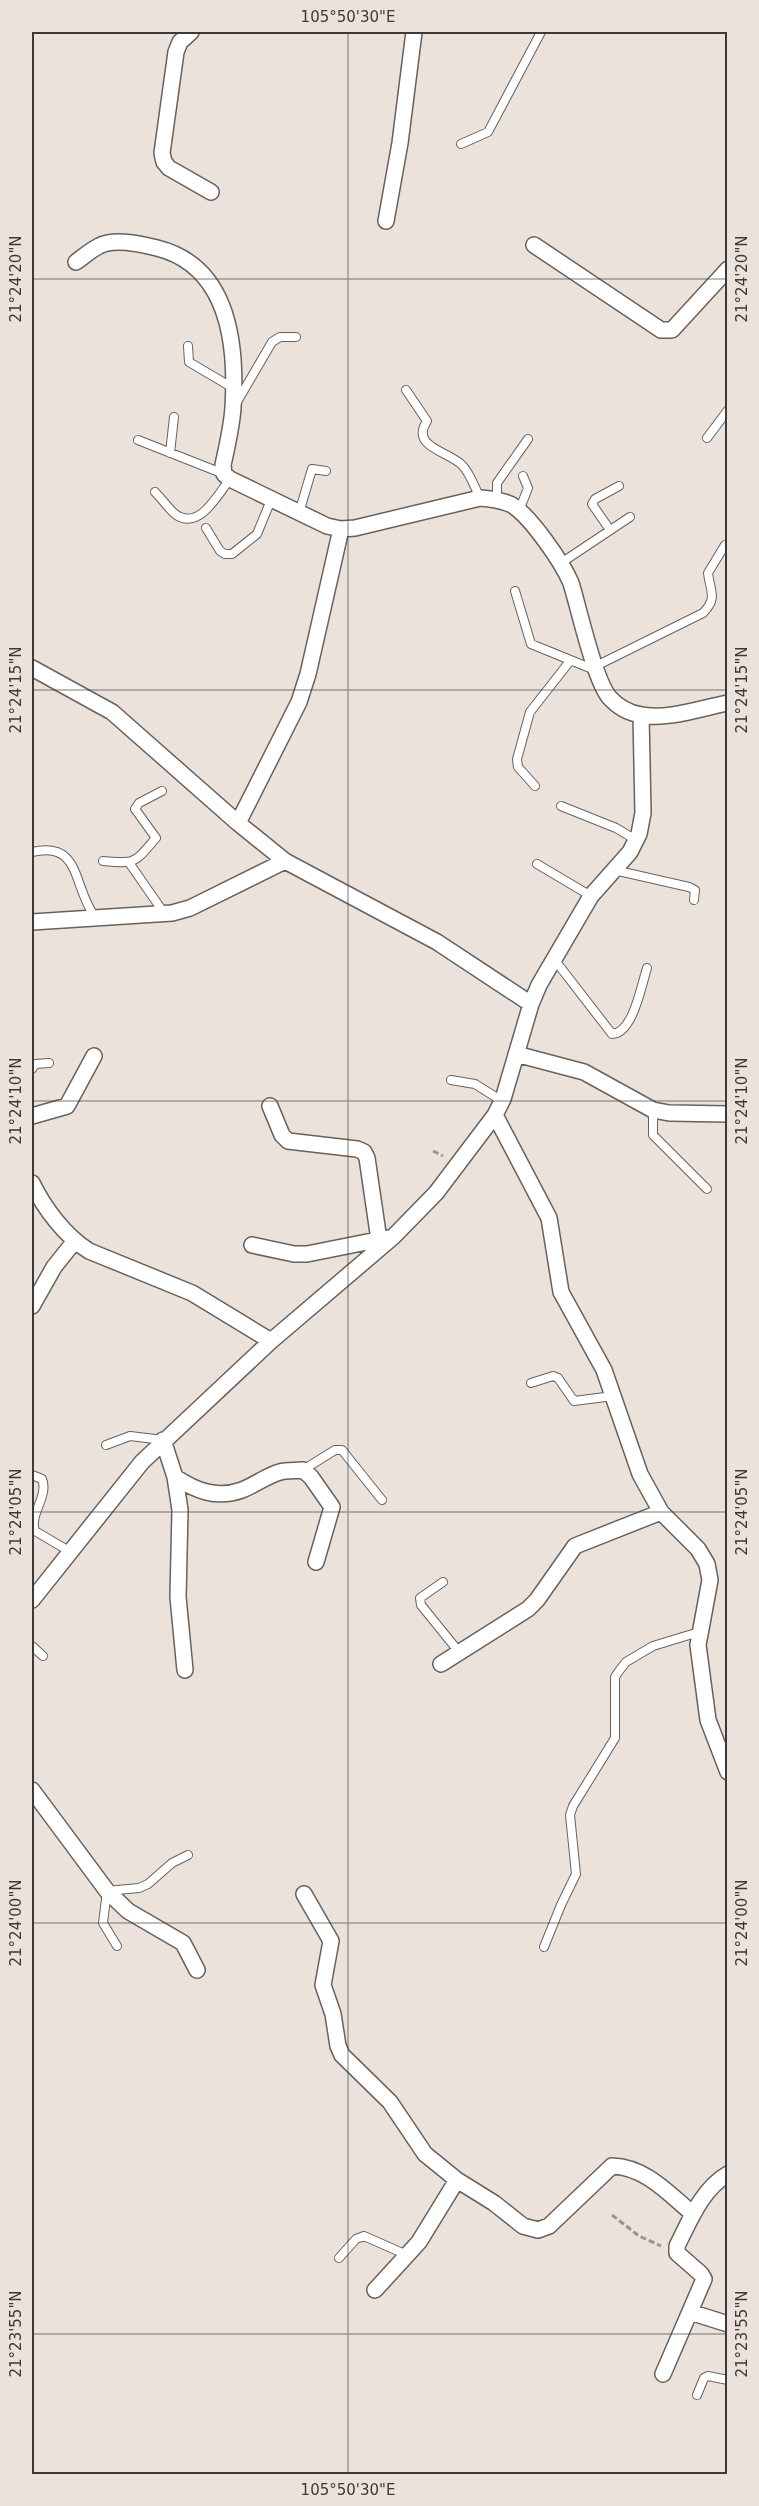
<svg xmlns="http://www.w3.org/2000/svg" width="759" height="2506" viewBox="0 0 759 2506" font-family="'DejaVu Sans',sans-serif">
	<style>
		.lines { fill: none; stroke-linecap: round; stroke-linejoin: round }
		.lane-casing { stroke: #69615b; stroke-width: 10 }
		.street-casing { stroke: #69615b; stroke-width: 18 }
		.path { stroke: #9b948f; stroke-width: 3; stroke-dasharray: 6 3; stroke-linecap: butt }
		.lane { stroke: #fff; stroke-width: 8 }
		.street { stroke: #fff; stroke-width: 15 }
		.ticks { fill: none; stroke: #3d3936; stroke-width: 1.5; stroke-opacity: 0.45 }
		.neatline { fill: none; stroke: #3d3936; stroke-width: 2 }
		.ticks-label { font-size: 15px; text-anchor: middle; fill: #3d3936 }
	</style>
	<rect width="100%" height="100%" fill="#ebe2db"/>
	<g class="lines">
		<g class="lane-casing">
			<path id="lane" d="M461,144L488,132L541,32
				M188,346L189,362L233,388
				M406,390L427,421C410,447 448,451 462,465C470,473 475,488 480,498
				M237,402L272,342L280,337H296
				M707,438L728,410
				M138,440L224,474
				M170,453L174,417
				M155,492C162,499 168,508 175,514C199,532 218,494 230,479
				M497,500V483L528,439
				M519,511L528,488L523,476
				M299,513L312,469L326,471
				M206,528L220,551L225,554H232L257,534L271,500
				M610,530L592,504L595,499L619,486
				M561,563L630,517
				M515,591L531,644L595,670
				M596,666L703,613C718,598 710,591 708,573L725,545
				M535,786L518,767L517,759L530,712L570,661
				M561,806L616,828L636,840
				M32,852C82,841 72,886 95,917
				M103,861C137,864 134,863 156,838L135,809L139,803L162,791
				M130,864L164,913
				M537,864L591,896
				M614,870L689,887L695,890L694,900
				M554,959L612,1034C633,1033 641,987 647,968
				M32,1069L35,1064L49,1063
				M451,1080L475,1084L502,1101
				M653,1110V1135L707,1189
				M531,1383L553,1376L558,1378L574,1401L613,1396
				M106,1445L130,1436L163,1440
				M303,1470L335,1450H342L382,1500
				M32,1475L42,1479C49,1496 29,1514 35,1531L69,1551
				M443,1582L420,1598L421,1605L459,1652
				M32,1646L43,1656
				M117,1946L103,1923L107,1891L139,1888L148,1884L172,1863L188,1855
				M544,1947L561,1905L576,1874L570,1815L573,1806L615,1738V1677L619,1671L626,1662L653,1646L699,1632
				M339,2258L356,2239L364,2236L407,2255
				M697,2395L704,2378L708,2376L728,2380"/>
		</g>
		<g class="street-casing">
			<path id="street" d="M191,32L180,42L176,52L162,153L164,162L169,168L211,192
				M386,221L400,143L414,32
				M534,245L661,330H672L728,269
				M76,262C83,257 91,250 99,246C114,238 141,244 157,248C229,266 237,344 233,407C232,426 227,446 223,465L224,474L230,479L327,526L341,529L355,528L480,498C491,499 502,500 512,505C531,517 562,562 571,583C579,609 594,678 609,697C617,706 629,713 641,715C668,720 701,708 728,703
				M32,668L112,712L238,823L285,861L437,942L531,1004
				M238,823L299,702L308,674L341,529
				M32,922L172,913L190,908L285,861
				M516,1054L584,1072L653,1110L669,1113L728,1114
				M270,1106L282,1135L288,1141L357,1149L364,1152L367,1158L379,1240
				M495,1115L549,1218L561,1292L604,1370L640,1474L661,1512L698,1549L707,1564L710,1580L698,1645L708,1720L728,1772
				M32,1116L67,1106L94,1056
				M32,1183C44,1208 65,1236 89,1251L192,1293L271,1341
				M252,1245L294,1254H307L387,1238
				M32,1306L54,1267L74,1242
				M163,1440L175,1477L180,1510L178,1597L185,1670
				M175,1477C196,1491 217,1499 242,1490C255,1485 266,1476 280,1472C287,1470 296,1471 303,1470L311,1477L332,1507L316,1562
				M32,1600L142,1462L271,1341L393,1237L436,1193L495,1115L503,1099L531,1004L539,985L591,896L630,852L639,834L643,813L641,715
				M441,1664L528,1609L537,1600L575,1546L661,1512
				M32,1790L107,1891L128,1911L183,1943L197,1970
				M304,1894L331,1941L323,1985L333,2014L338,2046L342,2055L390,2102L425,2154L457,2180L494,2203L523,2226L538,2230L549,2226L612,2166C646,2167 669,2194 693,2214
				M375,2290L419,2242L457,2180
				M690,2312L728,2324
				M663,2374L704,2279L701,2274L677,2253V2246C690,2220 702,2189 728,2174"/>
		</g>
		<path class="path" d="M433,1151L443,1156
			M612,2215L639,2236L661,2246"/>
		<use href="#lane" class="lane"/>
		<use href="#street" class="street"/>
	</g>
	<path class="ticks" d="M348,32V2474M32,279H728M32,690H728M32,1101H728M32,1512H728M32,1923H728M32,2334H728"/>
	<rect width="759" height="2506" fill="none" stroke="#ebe2db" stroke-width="66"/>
	<rect x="33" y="33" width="693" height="2440" class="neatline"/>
	<g class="ticks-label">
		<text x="348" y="22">105°50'30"E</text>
		<text transform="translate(16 279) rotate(-90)" y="5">21°24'20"N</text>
		<text transform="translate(742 279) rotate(-90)" y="5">21°24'20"N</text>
		<text transform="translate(16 690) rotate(-90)" y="5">21°24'15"N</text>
		<text transform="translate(742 690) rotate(-90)" y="5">21°24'15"N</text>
		<text transform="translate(16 1101) rotate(-90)" y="5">21°24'10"N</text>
		<text transform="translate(742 1101) rotate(-90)" y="5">21°24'10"N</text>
		<text transform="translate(16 1512) rotate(-90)" y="5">21°24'05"N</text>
		<text transform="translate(742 1512) rotate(-90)" y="5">21°24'05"N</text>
		<text transform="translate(16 1923) rotate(-90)" y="5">21°24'00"N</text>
		<text transform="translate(742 1923) rotate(-90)" y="5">21°24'00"N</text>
		<text transform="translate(16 2334) rotate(-90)" y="5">21°23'55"N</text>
		<text transform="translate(742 2334) rotate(-90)" y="5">21°23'55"N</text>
		<text x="348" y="2495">105°50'30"E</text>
	</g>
</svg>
